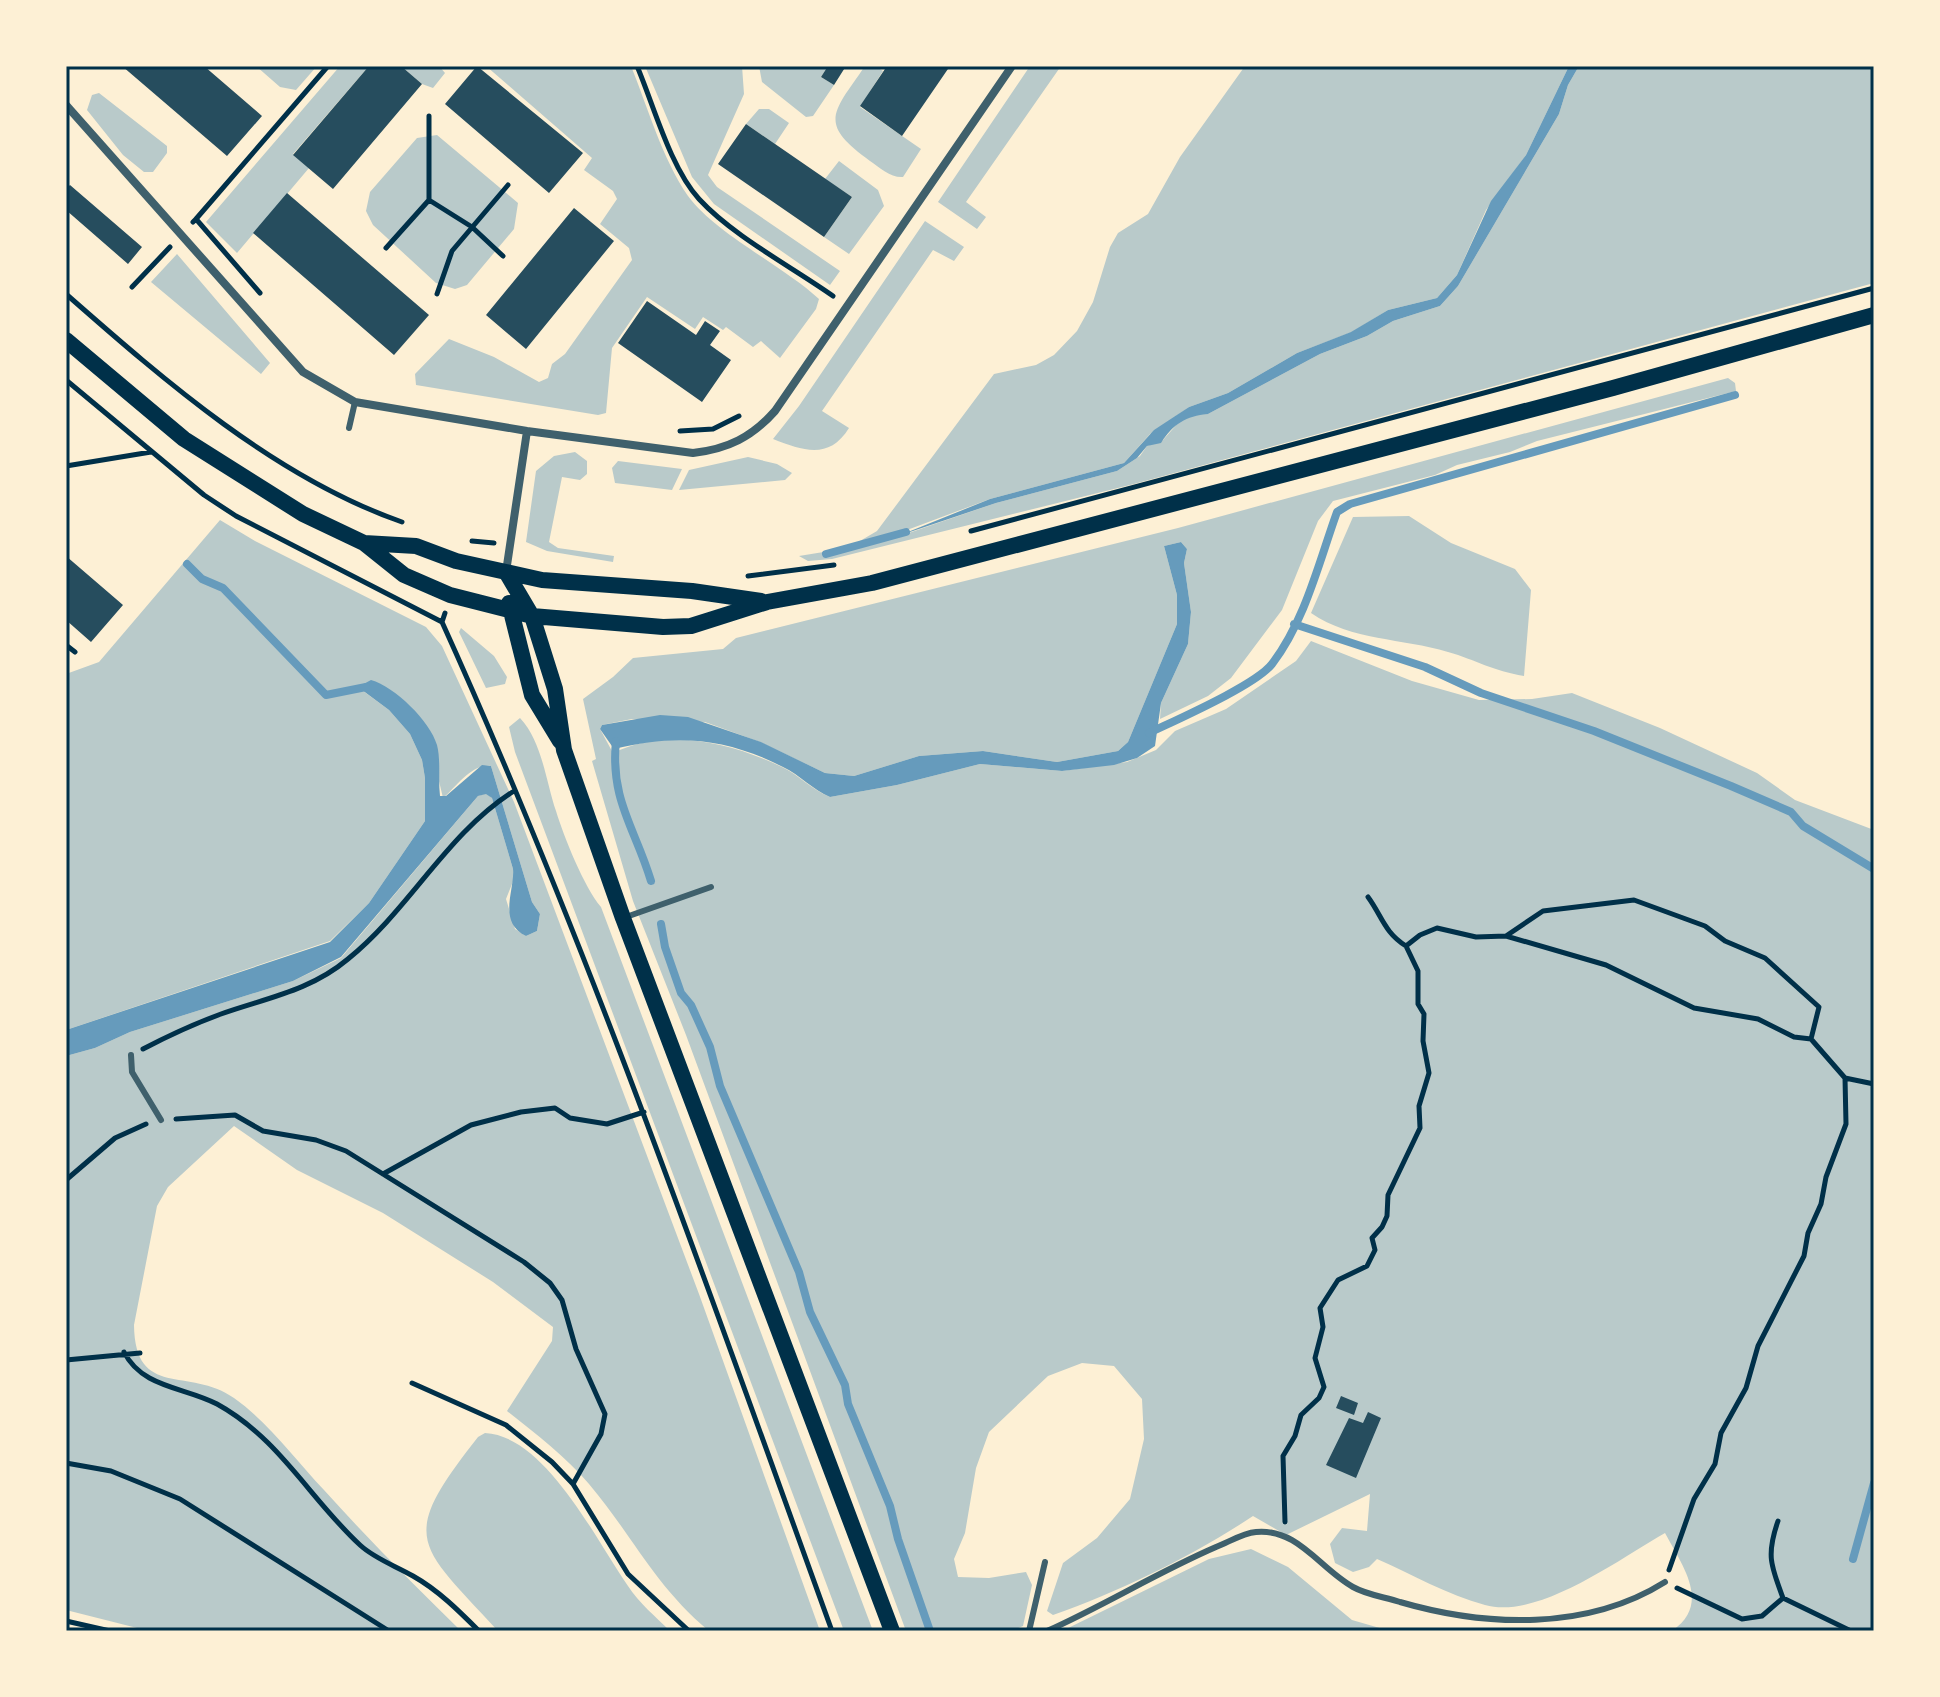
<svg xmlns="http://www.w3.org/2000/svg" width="1940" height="1697" viewBox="0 0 1940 1697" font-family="'Playfair Display',serif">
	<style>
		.green { fill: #b9caca }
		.water { fill: #669bbc }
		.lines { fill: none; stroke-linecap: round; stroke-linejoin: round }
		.stream { stroke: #669bbc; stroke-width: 8 }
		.building { fill: #264d5e }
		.path { stroke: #003049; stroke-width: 5 }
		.service { stroke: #3f606c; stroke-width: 6 }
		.minor { stroke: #3f606c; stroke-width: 8 }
		.secondary { stroke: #003049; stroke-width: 16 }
		.neatline { fill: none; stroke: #003049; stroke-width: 3 }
	</style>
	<rect width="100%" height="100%" fill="#fdf0d5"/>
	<path class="green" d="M256,66H317L296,90L280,87Z
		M340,66H369L293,154L309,168L237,253L206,222Z
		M401,66H439L445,73L433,88L422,84Z
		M486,66H631C648,108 662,158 688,196C716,234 782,265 819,299L816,309L780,358L761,341L753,347L726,327L723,330L703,317L695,329L647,297L612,348L606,413L598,415L416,385L415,374L449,339L494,357L539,382L548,378L552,364L565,354L632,260L629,248L600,224L617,199L613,191L584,170L592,158Z
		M645,66H742L744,94L708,175L717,187L840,271L830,285L714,204L692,177Z
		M759,66H828L821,77L834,85L813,116L806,117L762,82Z
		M865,66H875L883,71L860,107L921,149L903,177C891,178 880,168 870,161C817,123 833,113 865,66Z
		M1030,66H1061L966,202L986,217L977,229L938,202Z
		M1245,66H1569L1526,155L1486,210L1457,275L1437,298L1388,310L1352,332L1297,353L1228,393L1189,407L1150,434L1124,463L990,499L899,533L900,536L996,503L1117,471L1140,456L1147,446L1163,440L1178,423L1191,415L1208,414L1320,354L1367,336L1393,321L1440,306L1458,286L1559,114L1568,85L1579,66H1874V283L1134,484L832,559L808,561L799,556L848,548L877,531L994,374L1036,365L1054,355L1077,331L1093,302L1110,247L1118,233L1148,214L1180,157Z
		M99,93L167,146V153L153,172H144L123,155L87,110L92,95Z
		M759,109H769L789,123L775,144L746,124Z
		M437,135L518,203L514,229L467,285L455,289L436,283L373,225L366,211L370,192L417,138Z
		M839,161L878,190L884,206L849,254L824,237L852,197L825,179Z
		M925,221L964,247L954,261L933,250L822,411L849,428C829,460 804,451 773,439L799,406Z
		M177,254L270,363L261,374L151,282Z
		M1728,378L1735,383L1736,391L1537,441L1510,452L1457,465L1435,475L1333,501L1318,521L1282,610L1231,678L1208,696L1160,719L1161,703L1188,644L1191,612L1184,563L1187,549L1181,542L1164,546L1177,595V624L1128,742L1118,751L1057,762L983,751L919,756L854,776L825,773L760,742L705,722L632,719L602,725L600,729L613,753C666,727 730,742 782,767C799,775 812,790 830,797L897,785L980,764L1062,771L1127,762L1156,750L1175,731L1226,709L1296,661L1311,641L1412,681L1479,700L1532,699L1572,693L1660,728L1757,773L1795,800L1874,830V1631H1672C1712,1604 1682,1565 1665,1533C1619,1559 1538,1620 1485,1605C1448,1595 1411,1574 1377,1559L1369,1567L1353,1572L1335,1563L1330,1544L1342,1528L1367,1531L1370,1494L1286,1535L1253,1516C1193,1556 1121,1591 1053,1615L1047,1611L1063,1563L1097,1538L1130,1499L1144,1439L1142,1399L1114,1366L1082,1363L1048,1376L989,1432L976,1468L965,1533L954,1559L958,1577L989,1578L1026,1572L1032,1585L1023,1626L1011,1631H906L686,1035L633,901L592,761L596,759L583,699L613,677L633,658L723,649L736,638L1178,528Z
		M575,452L587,461V474L580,480L562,477L549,542L558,548L614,556L613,562L547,551L526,542L536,471L554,456Z
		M748,457L777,464L792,473L785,480L679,490L689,470Z
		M618,461L682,469L672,490L615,483L612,468Z
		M1409,516L1451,543L1515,569L1531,590L1524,676C1493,671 1476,660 1448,652C1402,638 1352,641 1311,613L1353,517Z
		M220,520L255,541L426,627L442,646L514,802L699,1294L820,1631H709C654,1585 633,1536 589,1484C565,1456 536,1434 507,1411L552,1341L553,1327L493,1282L383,1213L297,1170L234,1126L168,1187L157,1206L134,1325C135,1400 189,1366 234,1398C268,1422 295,1459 324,1490C368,1539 414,1585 461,1631H149L66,1610V1056L95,1048L130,1032L293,981L341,958L478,796L487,793L492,798L513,869L514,879L506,899L515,929L526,936L537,931L540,914L532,902L491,766C472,763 456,787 443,798L426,726L401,699L359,688L389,710L410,734L422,760L425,778V821L369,903L330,941L66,1030V674L99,662Z
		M461,628L494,656L507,677L505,684L486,688L459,632Z
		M520,718C542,741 546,782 556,811C564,837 584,887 601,907L873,1631H844L515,752L509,727Z
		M485,1433C546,1436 597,1542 628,1586C639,1603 656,1617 670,1631H498C416,1542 398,1539 478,1437Z
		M1251,1549L1288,1567L1352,1620L1390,1631H1062L1209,1559Z"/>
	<path class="water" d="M1569,66H1579L1568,85L1559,114L1458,286L1440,306L1393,321L1367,336L1320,354L1208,414C1186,416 1173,424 1161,443L1147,446L1137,458L1117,471L996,503L898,536L990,499L1124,463L1154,430L1189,407L1228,393L1297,353L1351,332L1388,310L1437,298L1457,275L1491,201L1526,155Z
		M1181,542L1187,549L1184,563L1191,612L1188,644L1161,703L1155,746L1137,758L1114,765L1062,771L980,764L897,785L830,797C813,790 800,775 783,767C724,737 676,734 614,749L600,729L602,725L660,715L688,717L761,742L825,773L854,776L919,756L983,751L1057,762L1118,751L1128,742L1177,624V595L1164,546Z
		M371,680C395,687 430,721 437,745C441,761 438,779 440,796H446L482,765L491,766L532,902L540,914L537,931L526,936C497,922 515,890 513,869L492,798L486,794L478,796L341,957L293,981L130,1032L95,1048L66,1056V1030L330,942L369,903L425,821V778L422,760L410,734L389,710L358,687Z"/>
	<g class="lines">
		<path class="stream" d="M826,554L906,532
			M187,564L202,579L223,588L326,695L366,687
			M1294,624L1425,667L1481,693L1594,731L1731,786L1791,812L1803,826L1874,869
			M1149,733C1176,720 1256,685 1272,664C1305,621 1319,562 1337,512L1350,504L1735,395
			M616,741C610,800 635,828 651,881
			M661,924L665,947L681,993L691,1005L710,1047L720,1086L799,1272L810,1312L845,1385L848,1404L890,1506L898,1539L930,1631
			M1853,1559L1874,1483"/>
	</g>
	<path class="building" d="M122,66H204L262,116L227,156Z
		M369,66H401L422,84L333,189L293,155Z
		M477,66L583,153L549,193L445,104Z
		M828,66H846L834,85L821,77Z
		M887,66H950L902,136L860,106Z
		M746,124L852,197L824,237L718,164Z
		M70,185L142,247L128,264L66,210V189Z
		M287,193L429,315L394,355L253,233Z
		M574,208L614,241L526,349L486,315Z
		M647,301L696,335L705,321L720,331L710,345L731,360L702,402L618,343Z
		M66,556L123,605L91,642L66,620Z
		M1341,1396L1358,1403L1354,1415L1336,1408Z
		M1368,1412L1381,1418L1356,1478L1326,1465L1349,1418L1363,1423Z"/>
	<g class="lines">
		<path class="path" d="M637,66C654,106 670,167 699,199C733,236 792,267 833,296
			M429,200L472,227L503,256
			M196,219L328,66
			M193,222L196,219L260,293
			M386,248L429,200V116
			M132,287L170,247
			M66,294C165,381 276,478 402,522
			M437,294L452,251L508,185
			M66,380L204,495L236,516L442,622
			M680,431L713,429L739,416
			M66,466L151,452
			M971,531L1874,288
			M472,541L494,543
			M748,576L834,565
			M445,613L442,622C591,951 709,1292 832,1631
			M66,645L75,652
			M1368,897C1382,916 1384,932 1406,946
			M1506,936L1543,911L1634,900L1705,926L1725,941L1765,958L1819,1007L1811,1039
			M143,1049C168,1036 194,1024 221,1014C266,998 310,991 348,959C410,909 447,833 514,791
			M176,1119L235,1115L263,1131L316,1140L346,1151L524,1262L550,1283L562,1300L576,1349L605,1414L601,1434L573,1484
			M383,1174L471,1125L521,1112L555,1108L570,1118L607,1124L644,1112
			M66,1180L115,1138L146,1124
			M124,1352C142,1388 185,1387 217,1404C279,1438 310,1499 360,1545C375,1559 396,1566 413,1576C438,1590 459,1611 479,1631
			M66,1360L140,1353
			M412,1383L506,1425L552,1462L573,1484L628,1574L689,1631
			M66,1463L111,1471L180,1499L389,1631
			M1778,1521C1766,1555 1771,1566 1783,1598
			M1285,1522L1283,1456L1295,1436L1301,1415L1319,1398L1324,1387L1315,1358L1323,1327L1320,1308L1338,1280L1367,1266L1375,1250L1372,1238L1382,1227L1387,1216L1388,1195L1420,1128L1419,1106L1429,1073L1423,1041L1424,1014L1418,1004V971L1406,946L1420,935L1437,928L1476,937L1506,936L1606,965L1694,1008L1758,1019L1794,1037L1811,1039L1845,1078L1874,1084
			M1669,1570L1694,1499L1715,1464L1721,1433L1746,1388L1758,1346L1804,1256L1808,1233L1821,1204L1826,1177L1846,1124L1845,1078
			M1677,1588L1742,1619L1762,1616L1783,1598L1851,1631
			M66,1621L110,1631"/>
		<path class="service" d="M349,428L355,402
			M626,917L711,887
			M131,1055L132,1072L161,1120
			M1029,1631L1045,1562
			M1047,1631C1105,1605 1158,1572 1216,1547C1229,1542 1243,1533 1256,1532C1298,1528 1320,1569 1353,1587C1367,1595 1385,1597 1400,1602C1486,1627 1587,1631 1665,1582"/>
		<path class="minor" d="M66,105L303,372L355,402L527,431L693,453C728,449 752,437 775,411L1012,66
			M506,572L527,431"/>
		<path class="secondary" d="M66,340L184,439L303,514L364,543L404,575L450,595L532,616L663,627L691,626L767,602L872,583L1613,388L1874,315
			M364,543L416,546L456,561L542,580L692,591L761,601
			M506,572L532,616L555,689L564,750L623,918L892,1631
			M509,603L532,695L560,741"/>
	</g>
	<rect width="1940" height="1697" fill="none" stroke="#fdf0d5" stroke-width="136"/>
	<rect x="68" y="68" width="1804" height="1561" class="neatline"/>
</svg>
